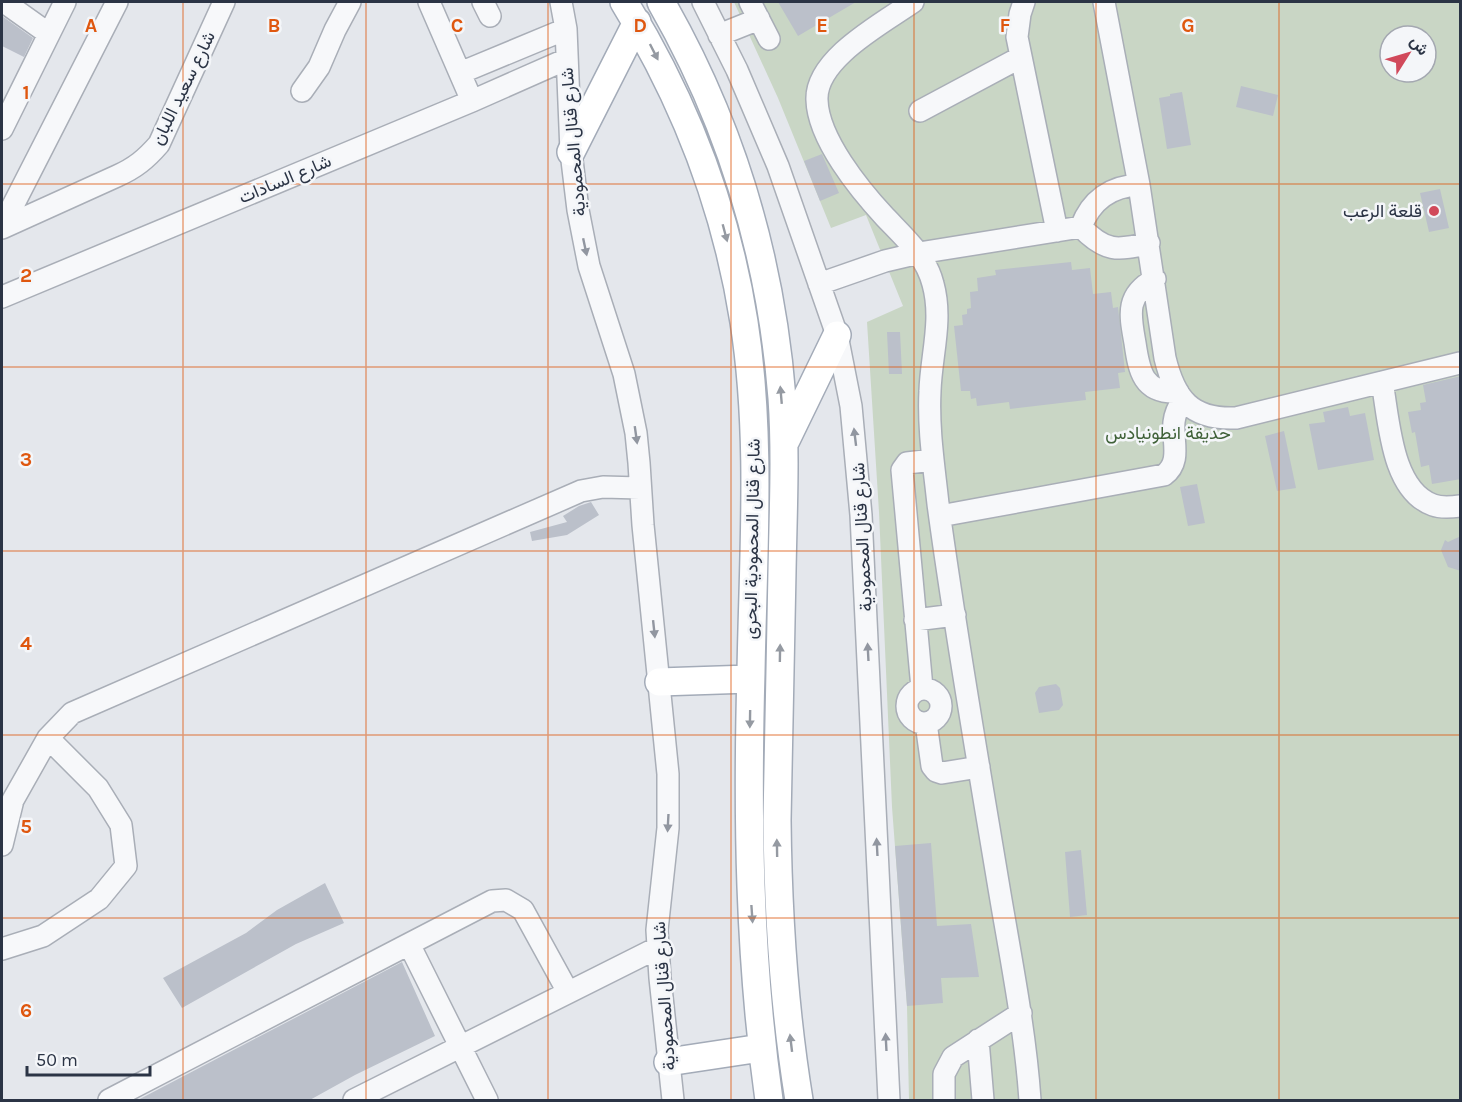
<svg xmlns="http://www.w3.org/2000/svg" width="1462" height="1102" viewBox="0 0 1462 1102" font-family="Karla,Vazirmatn,sans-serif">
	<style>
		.green { fill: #c9d6c5; fill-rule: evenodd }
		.building { fill: #bbc0ca }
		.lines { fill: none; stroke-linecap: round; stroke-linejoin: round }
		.minor-casing { stroke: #a9aeb7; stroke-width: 24 }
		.major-casing { stroke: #a3abb8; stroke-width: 30 }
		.minor { stroke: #f7f8fa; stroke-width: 21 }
		.major { stroke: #fff; stroke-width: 27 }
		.oneway { fill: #959aa2 }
		.oneway2 { fill: #9196a0 }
		.grid { fill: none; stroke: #df570f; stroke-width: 1.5; stroke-opacity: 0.55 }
		.poi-dot { fill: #d1495b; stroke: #f4f6f9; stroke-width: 2 }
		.labels { text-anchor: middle; stroke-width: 5; stroke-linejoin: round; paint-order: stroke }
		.street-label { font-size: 18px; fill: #2b3445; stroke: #f4f6f9 }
		.poi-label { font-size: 18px; fill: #2b3445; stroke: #f4f6f9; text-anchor: end }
		.park-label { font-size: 18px; fill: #3f6138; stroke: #f4f6f9 }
		.grid-label { font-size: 20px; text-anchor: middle; font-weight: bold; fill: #df570f; stroke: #f4f6f9; stroke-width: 5; stroke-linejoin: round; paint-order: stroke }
	</style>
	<rect width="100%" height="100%" fill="#e4e7ec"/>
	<path class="green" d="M734,2H1460V1100H909L907,1006L892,807L879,512L867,322L903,306L866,215L831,228L778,98ZM1390,36H1426V72H1390Z"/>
	<path class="building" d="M778,2H856L798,36Z
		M2,16L33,38L24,57L2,46Z
		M1241,86L1278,95L1273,116L1236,107Z
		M1182,92L1191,145L1167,149L1159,98L1170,96V94Z
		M822,154L839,193L820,201L804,161Z
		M1440,189L1449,228L1429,232L1420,193Z
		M1071,262L1072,270L1090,268L1093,294L1111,292L1113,308L1118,307L1125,372L1118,373L1120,388L1085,392L1086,400L1010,409L1009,402L977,406L976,398L971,399L970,391H961L954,326L963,325L962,315L967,314V309L971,308L970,292L978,291L977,278L996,275L995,270Z
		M887,332H900L902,374H889Z
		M1461,376V479L1432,484L1429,465L1421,467L1415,432L1412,433L1408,412L1421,410L1420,403L1426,402L1423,385Z
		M1348,407L1350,416L1365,413L1374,460L1318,470L1309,424L1325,422L1323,412Z
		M1284,431L1296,488L1277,491L1265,436Z
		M1197,484L1205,523L1188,526L1180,487Z
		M591,502L599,515L567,535L532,541L530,532L567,522L563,516L579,506Z
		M1461,536V571L1448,567L1441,550L1445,540L1448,542Z
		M1056,684L1060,688L1063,705L1059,710L1039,713L1035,693L1039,687Z
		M931,843L937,926L971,924L979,977L941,978L943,1003L907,1006L895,846Z
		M1081,850L1087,915L1070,917L1065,852Z
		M325,883L344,923L296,944L182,1008L163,978L246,933L277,910Z
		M402,962L435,1036L355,1075L308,1101H136Z"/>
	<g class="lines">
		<g class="minor-casing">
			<path id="minor" d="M4,2L49,34
				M429,2L472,101
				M483,2L490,16
				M561,2L566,29L571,152L578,210L589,266L624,374L636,433L639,463L643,525L668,774V828L657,930L660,978L673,1100
				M703,2L737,70L778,166L837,335L851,406L861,515L889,1100
				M750,2L769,39
				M913,2C883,23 815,59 817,100C818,139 860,190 885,217C905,238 926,256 933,284C943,320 931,356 930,391C928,429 934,466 938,504C955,630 977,756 998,882C1010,955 1025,1027 1030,1100
				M1024,2L1020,14L1017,37L1057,231
				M1104,2L1139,185L1165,358C1175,399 1191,420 1236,418L1460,363
				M719,35L759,19
				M460,73L566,29
				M302,91L319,67L335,30L350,2
				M920,111L1021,57
				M2,129L65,2
				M2,227L117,2
				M1081,227C1091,200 1111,186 1139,185
				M1081,227C1105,252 1117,251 1149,243
				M2,228L117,176C135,168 146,159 159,144L224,2
				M1155,279C1125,295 1130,315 1135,343C1139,371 1143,394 1178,392
				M819,284L885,261L919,253L1081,227
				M2,297L472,101L567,59
				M1382,382C1389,419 1391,490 1433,505C1441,508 1452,507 1460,506
				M940,516L1164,475C1182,462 1172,441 1174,422C1175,413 1178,407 1183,400
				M915,620L955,615
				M922,688L902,470L907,463L933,460
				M907 706a17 17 0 1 1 34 0a17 17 0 1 1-34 0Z
				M926,723L932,766L936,771L942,773L979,767
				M2,845L13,800L48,738L72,713L581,491L603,487L640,488
				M409,944L492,901L506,900L523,910L568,992
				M2,949L43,936L99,899L126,866L121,825L98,788L48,738
				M978,1040L983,1100
				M109,1100L409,944L487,1100
				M354,1100L657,948
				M944,1100V1074L953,1057L1021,1013"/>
		</g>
		<g class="major-casing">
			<path id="major" d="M624,2C685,101 726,207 744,322C762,437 753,556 751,672C747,815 749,958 769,1100
				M661,2C731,124 771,258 782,398C786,455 783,513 782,571C780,654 779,737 777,820C778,914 784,1008 799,1100
				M571,152L637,22
				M786,440L837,335
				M659,682L750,679
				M668,1062L761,1048"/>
		</g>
		<use href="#minor" class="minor"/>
		<use href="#major" class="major"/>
	</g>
	<defs><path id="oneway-solid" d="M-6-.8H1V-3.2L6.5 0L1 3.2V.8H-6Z" transform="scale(1.5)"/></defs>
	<g class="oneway">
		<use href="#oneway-solid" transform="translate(654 52) rotate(63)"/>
		<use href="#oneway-solid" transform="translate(725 233) rotate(75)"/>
		<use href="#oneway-solid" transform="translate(781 395) rotate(-95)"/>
		<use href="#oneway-solid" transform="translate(780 653) rotate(-89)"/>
		<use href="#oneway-solid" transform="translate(750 719) rotate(91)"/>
		<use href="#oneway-solid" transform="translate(777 848) rotate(-91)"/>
		<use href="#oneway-solid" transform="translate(752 914) rotate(86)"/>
		<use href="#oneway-solid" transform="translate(791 1043) rotate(-97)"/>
	</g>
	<g class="oneway2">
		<use href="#oneway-solid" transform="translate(585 247) rotate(78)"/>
		<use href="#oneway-solid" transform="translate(636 435) rotate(82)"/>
		<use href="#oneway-solid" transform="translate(855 437) rotate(-97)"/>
		<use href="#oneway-solid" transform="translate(654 629) rotate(84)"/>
		<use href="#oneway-solid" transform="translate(868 652) rotate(-93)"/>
		<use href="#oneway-solid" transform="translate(668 823) rotate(93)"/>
		<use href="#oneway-solid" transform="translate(877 847) rotate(-93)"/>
		<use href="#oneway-solid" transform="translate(886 1042) rotate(-93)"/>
	</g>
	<path class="grid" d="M183,2V1100M366,2V1100M548,2V1100M731,2V1100M914,2V1100M1096,2V1100M1279,2V1100M2,184H1460M2,367H1460M2,551H1460M2,735H1460M2,918H1460"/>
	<circle class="poi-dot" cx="1434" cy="211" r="6"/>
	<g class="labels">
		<g class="street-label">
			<text transform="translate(183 88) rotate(-64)" y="6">شارع سعيد اللبان</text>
			<text transform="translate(573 142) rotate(-95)" y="6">شارع قنال المحمودية</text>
			<text transform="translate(285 179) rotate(-23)" y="6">شارع السادات</text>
			<text transform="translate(862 537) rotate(-93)" y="6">شارع قنال المحمودية</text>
			<text transform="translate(752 539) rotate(-89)" y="6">شارع قنال المحمودية البحرى</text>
			<text transform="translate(664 996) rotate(-94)" y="6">شارع قنال المحمودية</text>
		</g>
		<g class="poi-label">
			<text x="1422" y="217">قلعة الرعب</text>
		</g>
		<g class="park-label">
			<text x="1168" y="439">حديقة انطونيادس</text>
		</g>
	</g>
	<g class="grid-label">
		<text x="91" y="32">A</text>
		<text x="274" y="32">B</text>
		<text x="457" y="32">C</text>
		<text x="640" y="32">D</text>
		<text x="822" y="32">E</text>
		<text x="1005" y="32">F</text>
		<text x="1188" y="32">G</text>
		<text x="26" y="99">1</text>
		<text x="26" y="282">2</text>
		<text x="26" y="466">3</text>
		<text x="26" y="650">4</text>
		<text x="26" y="833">5</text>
		<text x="26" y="1017">6</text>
	</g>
	<rect width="1462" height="1102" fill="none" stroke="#2b3445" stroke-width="6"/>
	<g transform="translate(1408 54) rotate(53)"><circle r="28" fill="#f4f6f9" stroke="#a4a8b1" stroke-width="1.5"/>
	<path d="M0-4.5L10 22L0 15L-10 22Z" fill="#d1495b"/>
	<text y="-9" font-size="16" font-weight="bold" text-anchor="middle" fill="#2b3445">ش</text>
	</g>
	<path d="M27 1066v9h123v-9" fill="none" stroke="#2b3445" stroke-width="3"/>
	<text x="36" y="1066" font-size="18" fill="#2b3445" stroke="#f4f6f9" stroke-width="4.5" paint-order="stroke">50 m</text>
</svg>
